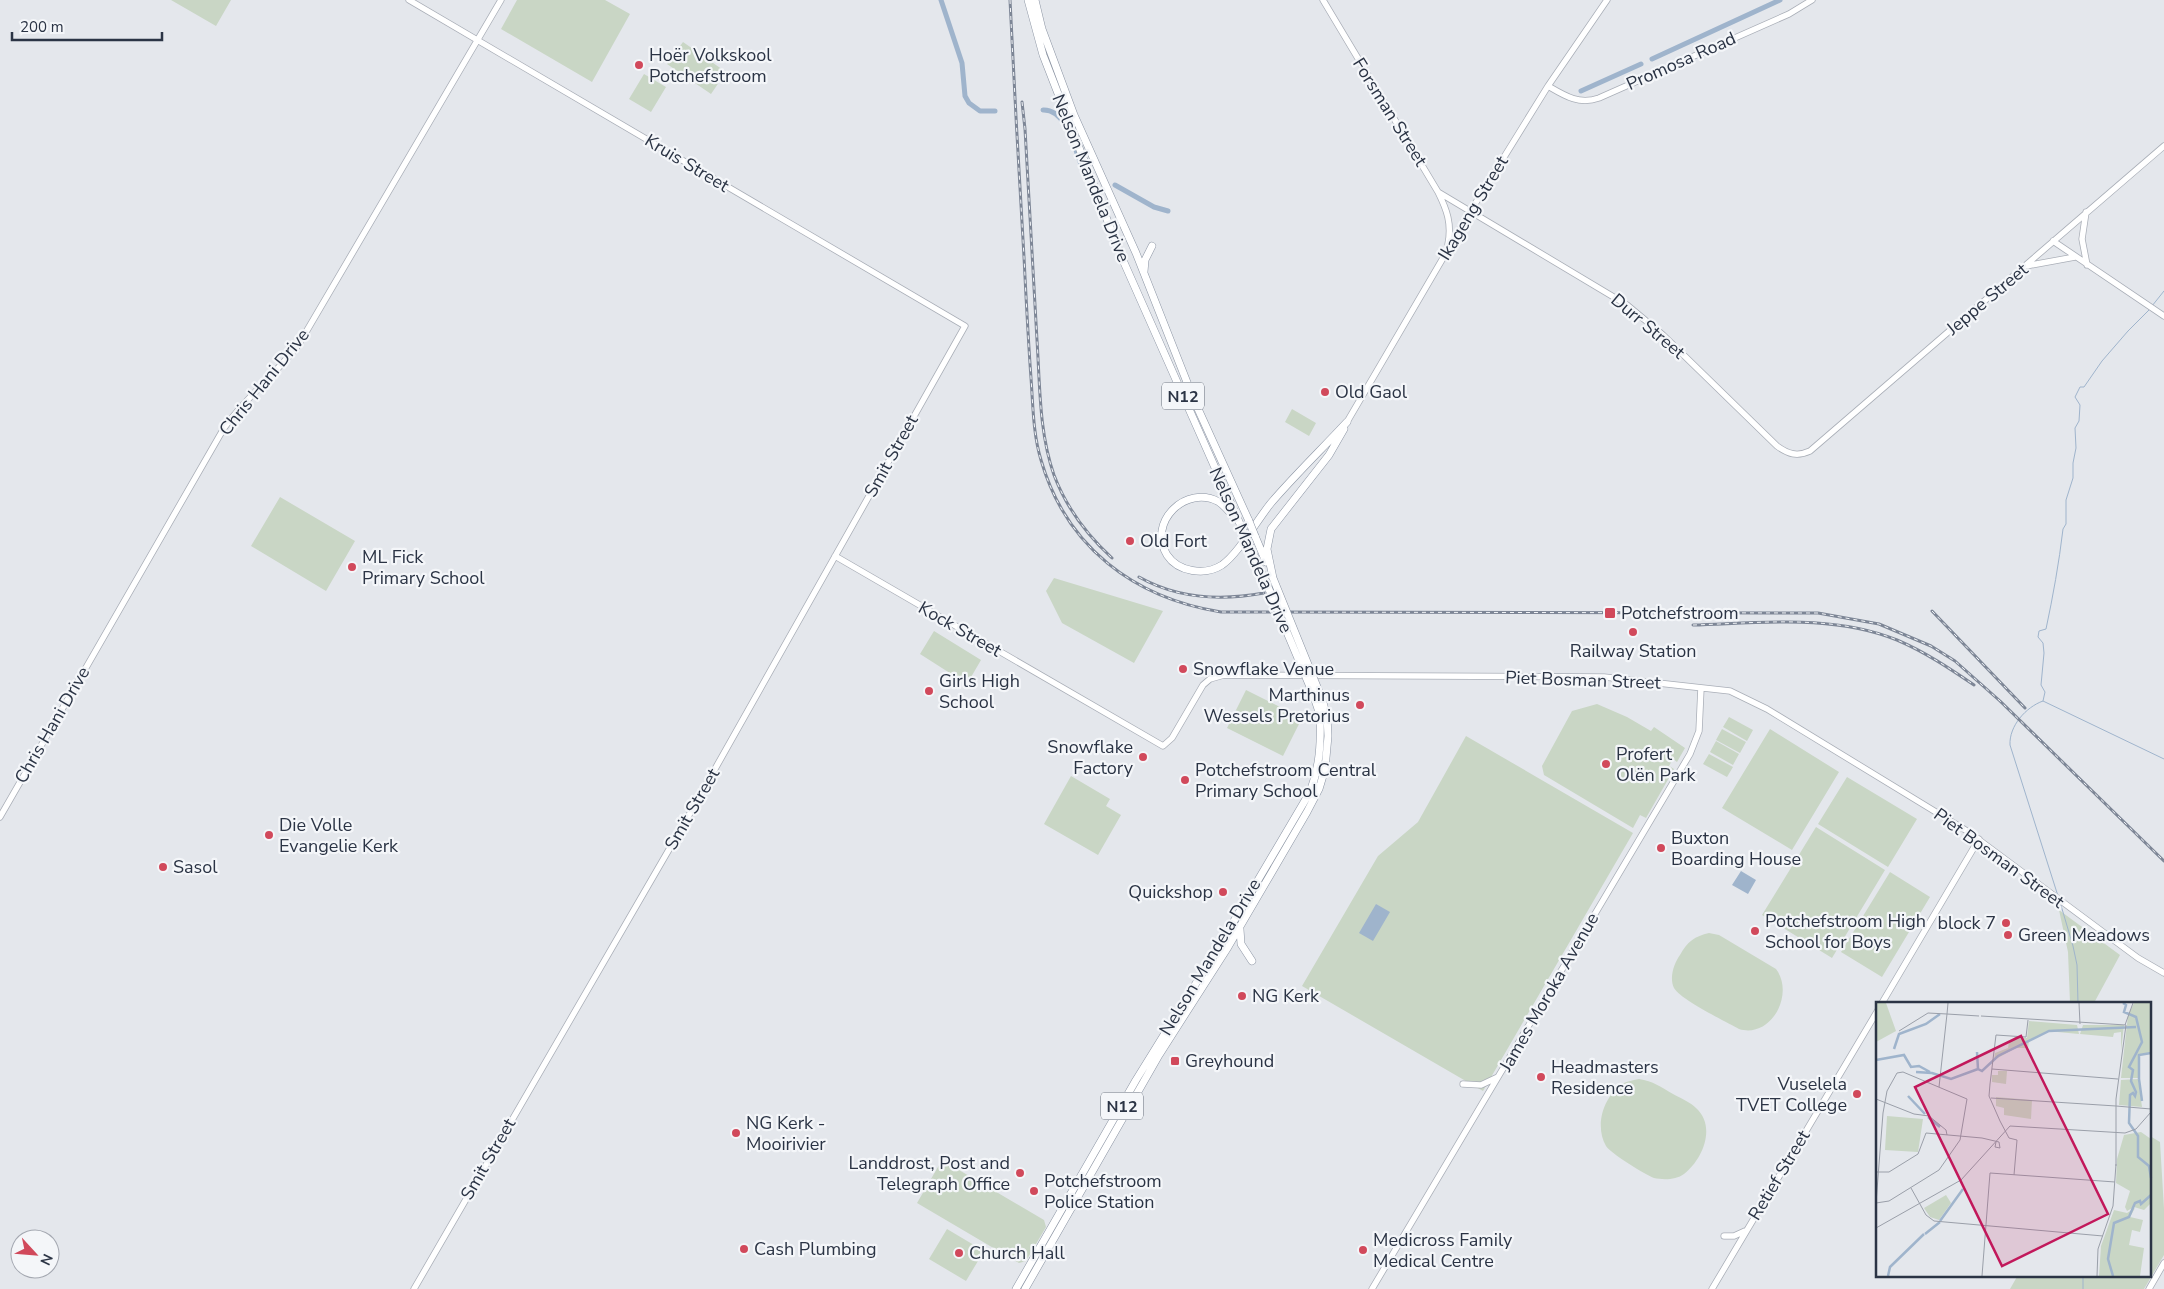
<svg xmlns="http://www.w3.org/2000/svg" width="2164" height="1289" viewBox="0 0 2164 1289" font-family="'Nunito Sans',sans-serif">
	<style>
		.green { fill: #c9d6c5 }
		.water { fill: #9fb4cc }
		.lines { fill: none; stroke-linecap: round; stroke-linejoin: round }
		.stream { stroke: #9fb4cc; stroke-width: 1 }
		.canal { stroke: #9fb4cc; stroke-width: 5 }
		.secondary-casing { stroke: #a9aeb7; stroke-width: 7 }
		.highway-casing { stroke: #8b94a3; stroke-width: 8 }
		.secondary { stroke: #fff; stroke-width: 5.5 }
		.highway { stroke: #fff; stroke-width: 7 }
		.rail-casing { stroke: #7d8696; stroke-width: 3 }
		.rail { stroke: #f4f6f9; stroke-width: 1; stroke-dasharray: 4; stroke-linecap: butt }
		.highway-bridge-casing { stroke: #8b94a3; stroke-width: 8; stroke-linecap: butt }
		.highway-bridge { stroke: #fff; stroke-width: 7 }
		.poi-dot { fill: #d1495b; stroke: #f4f6f9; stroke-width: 2 }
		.labels { text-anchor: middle; stroke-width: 4.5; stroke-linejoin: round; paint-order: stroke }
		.shield { fill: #f4f6f9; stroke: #676e7b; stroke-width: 1 }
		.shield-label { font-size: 16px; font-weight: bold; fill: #2b3445 }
		.poi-label { font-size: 18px; fill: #2b3445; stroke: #f4f6f9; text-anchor: start }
		.street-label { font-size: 18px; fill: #2b3445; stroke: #f4f6f9 }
		.inset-river { fill: none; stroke: #9fb4cc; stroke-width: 2.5 }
		.inset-road { fill: none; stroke: #9a9fa9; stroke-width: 1 }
		.view { fill: #c2185b; fill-opacity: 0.15; stroke: #c2185b; stroke-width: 2.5 }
		.inset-edge { fill: none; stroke: #2b3445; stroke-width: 2.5 }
	</style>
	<rect width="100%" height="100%" fill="#e4e7ec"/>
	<path class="green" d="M171,0H231L216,26Z
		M517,0H605L630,14L592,82L501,29Z
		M683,42L726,72L711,94L667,64Z
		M644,74L666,87L651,112L629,99Z
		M1292,409L1316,423L1309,436L1285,422Z
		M280,497L355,541L326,591L251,546Z
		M1054,578L1163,611L1134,663L1062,623L1046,591Z
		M934,631L981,660L967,684L920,654Z
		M1246,690L1302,718L1283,756L1227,728Z
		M1597,704L1627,717L1651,731L1654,727L1685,748L1677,762L1673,759L1669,766L1674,769L1646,818L1640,815L1633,828L1544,775L1542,766L1572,711Z
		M1729,717L1753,730L1747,741L1723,727Z
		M1722,729L1746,742L1740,753L1716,740Z
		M1770,729L1839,772L1792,850L1722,808Z
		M1466,736L1633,833L1483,1091L1302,986L1378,856L1418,822Z
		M1716,741L1739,754L1733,765L1710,752Z
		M1709,754L1733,767L1727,777L1703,764Z
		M1071,776L1110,799L1106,806L1121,815L1098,855L1044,824Z
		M1847,777L1917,819L1888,867L1818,824Z
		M1816,827L1885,870L1832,958L1762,915Z
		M1890,872L1930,897L1882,977L1841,952Z
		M2059,910L2120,955L2094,1003H2070L2068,952Z
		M1709,933L1719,935L1776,969C1795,994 1771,1039 1739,1029C1725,1021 1681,1000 1674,988C1669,978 1674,963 1680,955C1687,942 1695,936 1709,933Z
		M1639,1079C1653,1081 1661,1087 1673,1094C1680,1098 1690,1102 1696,1108C1717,1127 1702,1160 1684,1174C1676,1180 1663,1180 1654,1178C1646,1175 1610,1153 1606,1146C1594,1125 1604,1095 1624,1083C1628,1081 1634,1080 1639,1079Z
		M2150,1136L2160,1142L2164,1209V1255L2144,1289H2010L2018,1275H2150Z
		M942,1160L1044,1220L1046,1227L1026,1261L1019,1263L917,1203Z
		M947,1229L984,1251L966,1281L929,1259Z"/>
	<path class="water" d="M1741,871L1756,880L1748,894L1732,885Z
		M1376,904L1390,912L1373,941L1359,933Z"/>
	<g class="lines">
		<path class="stream" d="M2152,306L2164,291
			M2043,701L2045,692L2041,685L2044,653L2043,643L2038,637L2039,631L2046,629C2053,596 2059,563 2063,529L2066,524V500L2073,478V463L2076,448L2075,428L2079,421L2080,405L2075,397L2080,387H2084L2102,361L2128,331L2150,309
			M2058,896L2010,745C2009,726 2026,707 2043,701L2164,759
			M2060,902L2073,946L2077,965L2078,1003
			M2083,1275V1289"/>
		<path class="canal" d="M941,0L962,63L965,96L969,103L980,111H995
			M1652,59L1780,0
			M1581,91L1641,64
			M1043,110C1066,109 1074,147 1081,164L1085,168
			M1115,185L1154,207L1168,211"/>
		<g class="secondary-casing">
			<path id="secondary" d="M409,0L965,326L689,815L414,1289
				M1323,0L1438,192L1627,305L1663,335L1777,446C1788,454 1797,457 1810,451L2164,146
				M1548,86C1565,96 1579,105 1599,98L1789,14L1812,0
				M1438,192C1447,210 1452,224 1448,244
				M2086,212L2082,239L2087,265
				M2053,241L2164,316
				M2026,266L2075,257
				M1347,422L1470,212L1548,86L1607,0
				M835,556L1163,746L1172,738L1203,685L1210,679L1224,675L1604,677L1730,691L1767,709L1967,831L2138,958L2164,973
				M0,817L224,428C246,397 276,374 299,344L501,0
				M1882,1003L1979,839
				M1463,1084L1481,1085L1498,1077
				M1724,1236H1734L1745,1231
				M1372,1289L1690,754L1699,731L1701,688
				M1712,1289L1878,1010
				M2149,1289L2164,1263"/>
		</g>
		<g class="highway-casing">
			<path id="highway" d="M1028,0L1043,55L1122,258L1244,533
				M1035,0L1042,29L1074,115L1136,253L1194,400L1249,521
				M1144,272L1145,260L1152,246
				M1235,518C1230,513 1225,506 1219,502C1186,484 1147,522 1167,555C1178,572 1205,576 1222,565C1239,553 1257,520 1271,503C1295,475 1322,449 1347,422
				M1255,536L1266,562
				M1249,544L1265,580
				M1273,578L1267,549L1271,529L1329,455L1344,429
				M1240,929L1241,944L1252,961
				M1016,1289L1136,1080L1221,943L1310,792C1320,766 1321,742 1320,715
				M1025,1289L1159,1055L1228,947L1307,812L1319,789L1325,769L1328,736L1327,717"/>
		</g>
		<use href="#secondary" class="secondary"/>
		<use href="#highway" class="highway"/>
		<g class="rail-casing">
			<path id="rail" d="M1010,0C1014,86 1019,171 1024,257C1026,297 1028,337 1031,378C1033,405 1033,434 1041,460C1066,547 1134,598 1221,612L1818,613L1879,624L1931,646L1955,661L2000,701L2164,861
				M1022,102L1025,129C1029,199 1033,270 1037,340C1040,386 1039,432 1054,475C1066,507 1088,536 1112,558
				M1139,577C1178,599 1220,601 1264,593
				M1932,611L2025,708
				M1693,625C1761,623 1833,614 1897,640C1925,652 1949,668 1974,685"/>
		</g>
		<use href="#rail" class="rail"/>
		<g class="highway-bridge-casing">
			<path id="highway-bridge" d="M1249,521L1255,536
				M1244,533L1249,544
				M1273,578L1322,699L1327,717
				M1265,580L1313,694L1320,715"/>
		</g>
		<use href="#highway-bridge" class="highway-bridge"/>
	</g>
	<g class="poi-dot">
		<circle cx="639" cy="65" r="5"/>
		<circle cx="1325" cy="392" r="5"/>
		<circle cx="1130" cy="541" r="5"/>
		<circle cx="352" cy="567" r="5"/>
		<rect x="1604" y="607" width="12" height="12" rx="2.5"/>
		<circle cx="1633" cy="632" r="5"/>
		<circle cx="1183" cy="669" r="5"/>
		<circle cx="929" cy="691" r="5"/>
		<circle cx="1360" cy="705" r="5"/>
		<circle cx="1143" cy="757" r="5"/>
		<circle cx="1606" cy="764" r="5"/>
		<circle cx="1185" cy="780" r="5"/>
		<circle cx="269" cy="835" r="5"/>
		<circle cx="1661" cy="848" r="5"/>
		<circle cx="163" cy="867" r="5"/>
		<circle cx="1223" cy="892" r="5"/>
		<circle cx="2006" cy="923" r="5"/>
		<circle cx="1755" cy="931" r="5"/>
		<circle cx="2008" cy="935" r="5"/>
		<circle cx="1242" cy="996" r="5"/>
		<rect x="1170" y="1056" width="10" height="10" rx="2.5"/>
		<circle cx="1541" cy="1077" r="5"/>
		<circle cx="1857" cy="1094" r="5"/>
		<circle cx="736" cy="1133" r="5"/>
		<circle cx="1020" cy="1173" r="5"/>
		<circle cx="1034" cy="1191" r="5"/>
		<circle cx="744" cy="1249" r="5"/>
		<circle cx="1363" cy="1250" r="5"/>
		<circle cx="959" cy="1253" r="5"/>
	</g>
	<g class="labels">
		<g class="shield">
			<rect x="1162" y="382.5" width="42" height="27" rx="4"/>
			<rect x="1101" y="1092.5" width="42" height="27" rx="4"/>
		</g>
		<g class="shield-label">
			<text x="1183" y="402">N12</text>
			<text x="1122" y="1112">N12</text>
		</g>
		<g class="poi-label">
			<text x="649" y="61">Hoër Volkskool<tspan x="649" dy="21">Potchefstroom</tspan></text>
			<text x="1335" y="398">Old Gaol</text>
			<text x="1140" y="547">Old Fort</text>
			<text x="362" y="563">ML Fick<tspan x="362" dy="21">Primary School</tspan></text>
			<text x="1621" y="619">Potchefstroom</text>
			<text x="1633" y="657" text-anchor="middle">Railway Station</text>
			<text x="1193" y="675">Snowflake Venue</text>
			<text x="939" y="687">Girls High<tspan x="939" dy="21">School</tspan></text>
			<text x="1350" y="701" text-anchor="end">Marthinus<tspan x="1350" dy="21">Wessels Pretorius</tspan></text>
			<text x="1133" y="753" text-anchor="end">Snowflake<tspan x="1133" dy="21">Factory</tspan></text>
			<text x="1616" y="760">Profert<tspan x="1616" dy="21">Olën Park</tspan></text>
			<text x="1195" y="776">Potchefstroom Central<tspan x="1195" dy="21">Primary School</tspan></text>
			<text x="279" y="831">Die Volle<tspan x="279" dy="21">Evangelie Kerk</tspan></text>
			<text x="1671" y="844">Buxton<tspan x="1671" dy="21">Boarding House</tspan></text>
			<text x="173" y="873">Sasol</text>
			<text x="1213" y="898" text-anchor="end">Quickshop</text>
			<text x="1765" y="927">Potchefstroom High<tspan x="1765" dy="21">School for Boys</tspan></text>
			<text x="1996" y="929" text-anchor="end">block 7</text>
			<text x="2018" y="941">Green Meadows</text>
			<text x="1252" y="1002">NG Kerk</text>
			<text x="1185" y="1067">Greyhound</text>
			<text x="1551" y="1073">Headmasters<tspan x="1551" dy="21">Residence</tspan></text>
			<text x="1847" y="1090" text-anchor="end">Vuselela<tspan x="1847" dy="21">TVET College</tspan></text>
			<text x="746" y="1129">NG Kerk -<tspan x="746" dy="21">Mooirivier</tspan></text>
			<text x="1010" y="1169" text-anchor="end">Landdrost, Post and<tspan x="1010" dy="21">Telegraph Office</tspan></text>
			<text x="1044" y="1187">Potchefstroom<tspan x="1044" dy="21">Police Station</tspan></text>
			<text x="1373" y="1246">Medicross Family<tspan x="1373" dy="21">Medical Centre</tspan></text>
			<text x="754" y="1255">Cash Plumbing</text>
			<text x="969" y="1259">Church Hall</text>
		</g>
		<g class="street-label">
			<text transform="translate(1681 61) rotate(-24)" y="6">Promosa Road</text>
			<text transform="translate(1390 112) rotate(58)" y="6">Forsman Street</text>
			<text transform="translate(687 163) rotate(31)" y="6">Kruis Street</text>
			<text transform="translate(1091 178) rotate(68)" y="6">Nelson Mandela Drive</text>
			<text transform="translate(1473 208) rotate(-59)" y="6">Ikageng Street</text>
			<text transform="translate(1987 299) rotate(-40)" y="6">Jeppe Street</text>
			<text transform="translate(1648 326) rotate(40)" y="6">Durr Street</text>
			<text transform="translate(264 382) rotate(-51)" y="6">Chris Hani Drive</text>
			<text transform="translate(891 456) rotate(-61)" y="6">Smit Street</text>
			<text transform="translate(1251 550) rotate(66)" y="6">Nelson Mandela Drive</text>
			<text transform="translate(960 629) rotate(30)" y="6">Kock Street</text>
			<text transform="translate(1583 680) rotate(2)" y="6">Piet Bosman Street</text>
			<text transform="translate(52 725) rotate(-60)" y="6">Chris Hani Drive</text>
			<text transform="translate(692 809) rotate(-60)" y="6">Smit Street</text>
			<text transform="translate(1999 858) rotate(36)" y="6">Piet Bosman Street</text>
			<text transform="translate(1210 957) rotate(-59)" y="6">Nelson Mandela Drive</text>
			<text transform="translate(1549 992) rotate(-60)" y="6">James Moroka Avenue</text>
			<text transform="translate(488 1159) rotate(-60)" y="6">Smit Street</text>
			<text transform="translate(1779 1175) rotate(-59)" y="6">Retief Street</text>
		</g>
	</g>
	<g transform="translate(1876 1002)">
		<rect width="275" height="275" fill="#e4e7ec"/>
		<path d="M0,1H10L20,29L0,40ZM258,1H275V50L262,53L263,76H245L252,13ZM153,19L201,23L203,32L171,29L153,39L152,46H140L118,58L119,51L132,46L133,40L139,35L151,36ZM207,23H248L245,49V30L238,31L237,35L204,32ZM122,69H131L130,82L116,80V73H122ZM262,77L266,105L243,103L245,78ZM120,95L156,98L155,117L128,113V106L120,104ZM11,114L47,117L42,150L9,148ZM265,130L275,137V201L268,208L258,205L251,209L249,205L254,189L240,181L241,157L248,133ZM70,193L75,201L63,218L54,215L48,206ZM259,206L254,215L267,218L264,230L256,228L253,243L268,246L264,274H223L225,244L238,208L251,211Z" fill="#c9d6c5"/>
		<path class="inset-river" d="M247,1L250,3L248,10L260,15L266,40L253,65L257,68L255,79L260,90L259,94L257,91L254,93L253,121L262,134V155L273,164L275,176M18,47L23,32L50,22L64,12M101,50L102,67L106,69L122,54L173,29L260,25M0,58L28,53L35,65L43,64L54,70M40,70L56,71L75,77L102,67M263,77V53L275,51M263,77L266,99M32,94L49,112M52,115L64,125M64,219L87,187M49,232L64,220M12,274L14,265L48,232M237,274L232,257L238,221L253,215L259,201L264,199L265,202L275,193"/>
		<path class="inset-road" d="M72,1L71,12L103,14M203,1L204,22M105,14L250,23L240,97V164M249,23L257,1M23,29L52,11L71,12L63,85M116,67L242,77M115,96L240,104M0,97L38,112L53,114L70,128L71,133M240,104L275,107M106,136L123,140L124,146L119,145L120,140M0,170H13L42,152L50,131L106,136M138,173L141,138L133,136L124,119L113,94L114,82L120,33L150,35L152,18M35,186L50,213L58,219L227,234M0,201L7,111L11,89L21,71L27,70L91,97L84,138L63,168L13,199L0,201M0,226L85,178L134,124L249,131L260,127L275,110M106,274L114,171L239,180M221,274L222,247L237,204L240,162"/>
		<path class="view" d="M145,34L232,212L126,264L39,85Z"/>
		<rect width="275" height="275" class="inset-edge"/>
	</g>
	<g transform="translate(35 1254) rotate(116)"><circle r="24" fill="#f4f6f9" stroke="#a4a8b1"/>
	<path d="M0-4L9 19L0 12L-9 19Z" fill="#d1495b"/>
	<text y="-8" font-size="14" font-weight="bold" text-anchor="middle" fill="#2b3445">N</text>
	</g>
	<path d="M12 32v8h150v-8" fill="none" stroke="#2b3445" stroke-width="2.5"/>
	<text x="20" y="32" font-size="15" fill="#2b3445" stroke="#f4f6f9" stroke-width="4" paint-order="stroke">200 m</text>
</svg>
